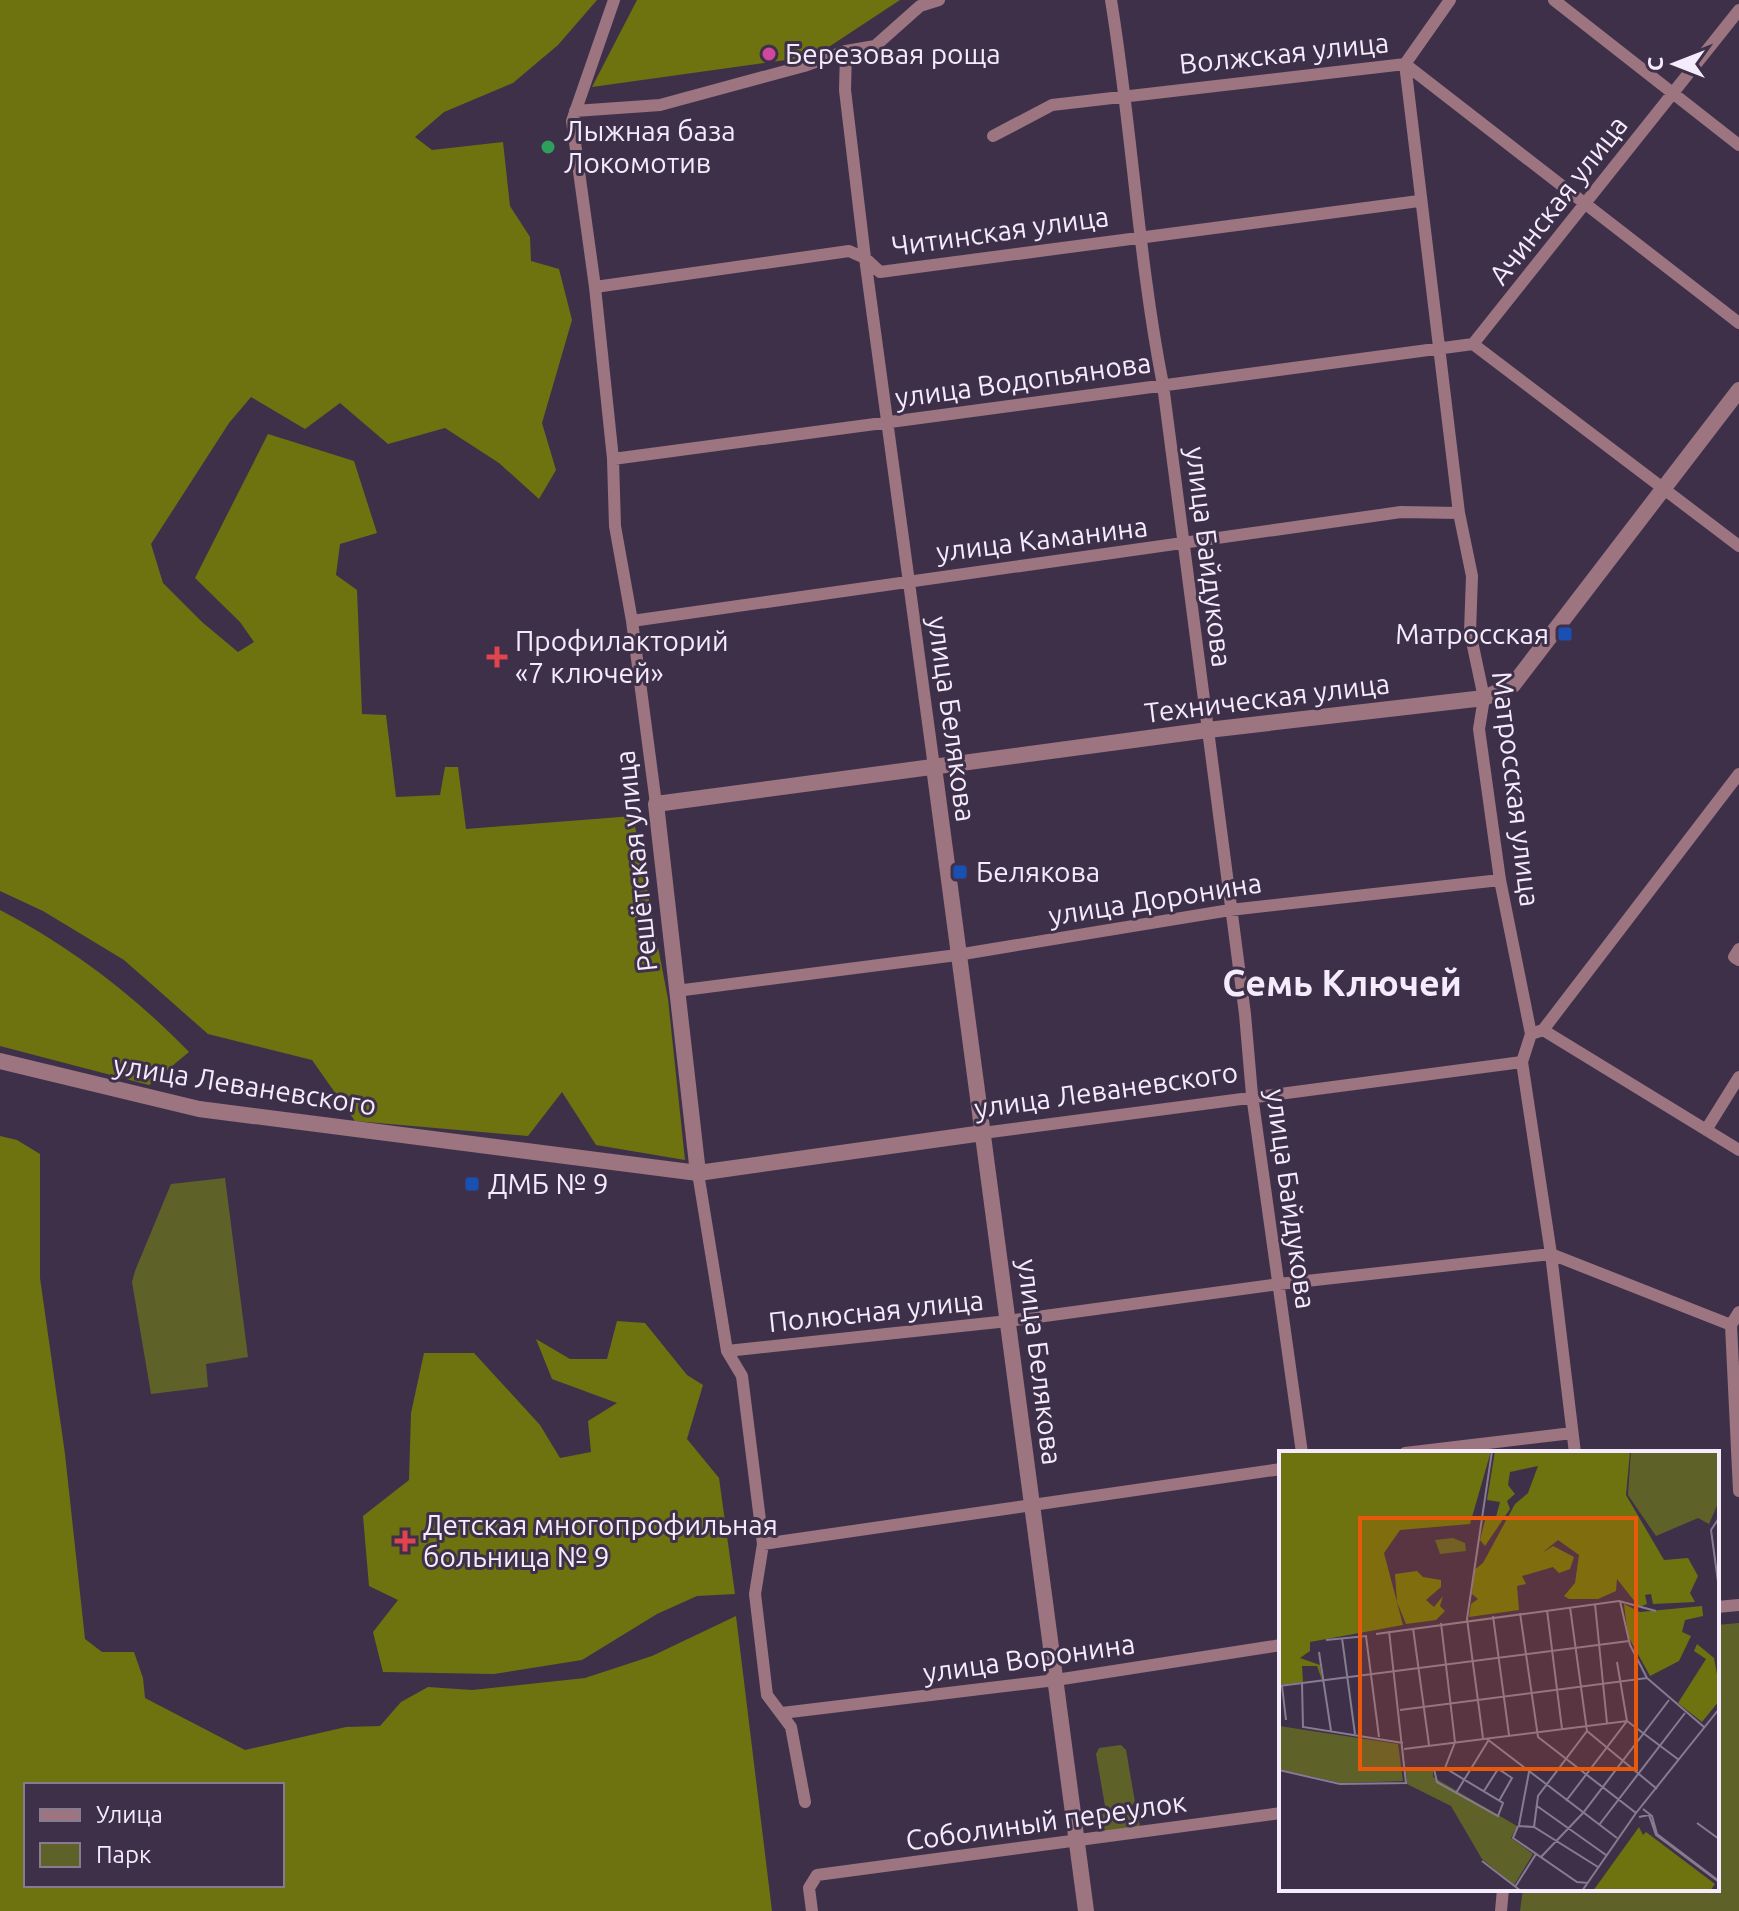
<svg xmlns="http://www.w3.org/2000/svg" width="1739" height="1911" viewBox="0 0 1739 1911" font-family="Ubuntu,sans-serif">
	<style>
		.green { fill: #5f6228 }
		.forest { fill: #6e720f; fill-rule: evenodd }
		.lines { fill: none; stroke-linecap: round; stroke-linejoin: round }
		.minor { stroke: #9c7581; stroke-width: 12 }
		.tertiary { stroke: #9c7581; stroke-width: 16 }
		.hotel-dot { fill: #d1479c; stroke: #3f304a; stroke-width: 3 }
		.leisure-dot { fill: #2e9e5b; stroke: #3f304a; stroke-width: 3 }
		.transit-dot { fill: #1a4fb4; stroke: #3f304a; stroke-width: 3 }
		.health-dot { fill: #e0444e; stroke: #3f304a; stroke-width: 3 }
		.labels { text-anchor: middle; stroke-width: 6; stroke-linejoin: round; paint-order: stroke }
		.street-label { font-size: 28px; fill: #f4ebfc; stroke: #3f304a }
		.poi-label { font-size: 28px; fill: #f4ebfc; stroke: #3f304a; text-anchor: start }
		.district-label { font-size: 36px; font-weight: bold; fill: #f4ebfc; stroke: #3f304a }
		.inset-road { fill: none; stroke: #877b91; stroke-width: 2 }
		.view { fill: #e8590c; fill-opacity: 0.15; stroke: #e8590c; stroke-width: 4 }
		.inset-edge { fill: none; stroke: #f4ebfc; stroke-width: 4 }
	</style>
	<rect width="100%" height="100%" fill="#3f304a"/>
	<path class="green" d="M225,1178L248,1357L206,1364L208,1387L151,1394L132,1282L135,1271L171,1184Z
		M1739,1623V1911H1520L1523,1889H1717V1625Z
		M1121,1745L1126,1750L1135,1802L1131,1807L1109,1810L1105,1806L1096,1754L1099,1748Z
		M1137,1809L1140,1827L1105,1832L1102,1814Z"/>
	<path class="forest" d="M0,0H597L558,45L513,83L444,112L415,137L432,150L503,142L510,206L530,237L531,261L559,269L572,320L542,423L556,470L539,499L499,463L445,428L388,444L340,403L305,429L251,397L229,423L151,544L163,583L202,622L238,652L254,642L240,622L195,578L268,434L354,461L377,533L340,544L336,575L357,590L362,714L386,715L396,797L440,795L445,767H458L466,829L633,816L668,999L685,1160L596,1145L562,1092L528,1136L355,1121L312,1060L208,1034L124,960L43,911L0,891Z
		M637,0H900L815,56L592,87Z
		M0,910C71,947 134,995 189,1052L149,1085L0,1046Z
		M0,1136L17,1140L40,1154V1278L65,1454L85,1639L102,1652H134L143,1678L145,1698L245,1750L346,1727L380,1726L401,1702L428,1687L472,1690L585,1678L652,1656L736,1616L772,1911H0ZM26,1785H282V1885H26Z
		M617,1321L645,1323L687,1375L703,1385L687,1439L719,1478L735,1594L697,1596L657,1614L582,1660L494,1674L383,1672L373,1632L398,1600L369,1586L363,1516L409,1480L411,1413L424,1353H474L540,1425L560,1458L591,1452L588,1421L617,1403L552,1379L536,1339L570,1359H607Z"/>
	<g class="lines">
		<path class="minor" d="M614,0L572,121L595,287L613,459L615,526L632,621L656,804
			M1111,0C1132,128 1138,258 1163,385L1245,1014L1252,1095L1302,1453
			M1450,0L1405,64L1459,513L1472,576L1470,632L1484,698L1479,729L1500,880L1531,1034L1522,1062L1551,1254L1575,1453
			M1554,0L1739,145
			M846,51L845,90L865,258L934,767
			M575,111L660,105L804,66L846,51L875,46L920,6L939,0
			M993,136L1052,105L1405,64L1739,323
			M595,287L849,251L865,258L880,272L1419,201
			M1473,344L1739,10
			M613,459L1473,344L1739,546
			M632,621L1401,512L1459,513
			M1739,949L1734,957L1739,960
			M676,991L957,955L1230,910L1500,880
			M1543,1030L1739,1150
			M1531,1034L1543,1030L1739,774
			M1706,1130L1739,1077
			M983,1133L1522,1062
			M698,1173L727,1351L742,1376L763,1544L755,1594L767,1695L791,1727L805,1802
			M1739,1312L1731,1325L1739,1491
			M727,1351L1008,1321L1279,1284L1551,1254L1731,1325
			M1405,1453L1572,1433
			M763,1544L1281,1469
			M1717,1607L1739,1605
			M782,1713L1056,1680L1281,1645
			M812,1911L809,1888L817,1875L1281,1813
			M1501,1911L1503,1889"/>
		<path class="tertiary" d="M934,767L1086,1911
			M0,1061L199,1109L698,1173L983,1133
			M698,1173L656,804L1208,730L1484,698L1513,685L1739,390"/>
	</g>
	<circle class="hotel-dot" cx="769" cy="54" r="8"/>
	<circle class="leisure-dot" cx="548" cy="147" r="8"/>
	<g class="transit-dot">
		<rect x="1557" y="626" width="16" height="16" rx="4"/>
		<rect x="952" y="864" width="16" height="16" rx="4"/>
		<rect x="464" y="1176" width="16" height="16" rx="4"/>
	</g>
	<g class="health-dot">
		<path d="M493 645h8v8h8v8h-8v8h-8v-8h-8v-8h8z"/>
		<path d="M401 1529h8v8h8v8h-8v8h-8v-8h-8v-8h8z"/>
	</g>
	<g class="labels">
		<g class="street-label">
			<text transform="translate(1284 53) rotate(-6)" y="10">Волжская улица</text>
			<text transform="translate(1558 200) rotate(-52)" y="10">Ачинская улица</text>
			<text transform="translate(1000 231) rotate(-8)" y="10">Читинская улица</text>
			<text transform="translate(1023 380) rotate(-8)" y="10">улица Водопьянова</text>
			<text transform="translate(1042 539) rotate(-7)" y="10">улица Каманина</text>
			<text transform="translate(1209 557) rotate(83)" y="10">улица Байдукова</text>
			<text transform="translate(1267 698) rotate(-7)" y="10">Техническая улица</text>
			<text transform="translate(952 719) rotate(82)" y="10">улица Белякова</text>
			<text transform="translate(1516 789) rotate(83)" y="10">Матросская улица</text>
			<text transform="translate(636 861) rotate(-96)" y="10">Решётская улица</text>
			<text transform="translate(1155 899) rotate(-9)" y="10">улица Доронина</text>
			<text transform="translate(245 1085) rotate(9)" y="10">улица Леваневского</text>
			<text transform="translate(1106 1090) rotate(-8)" y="10">улица Леваневского</text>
			<text transform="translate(1291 1199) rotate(82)" y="10">улица Байдукова</text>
			<text transform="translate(876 1311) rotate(-6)" y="10">Полюсная улица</text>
			<text transform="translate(1040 1362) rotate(83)" y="10">улица Белякова</text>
			<text transform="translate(1029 1658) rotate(-8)" y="10">улица Воронина</text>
			<text transform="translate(1046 1821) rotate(-8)" y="10">Соболиный переулок</text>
		</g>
		<g class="poi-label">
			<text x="785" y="64">Березовая роща</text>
			<text x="564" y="141">Лыжная база<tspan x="564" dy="32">Локомотив</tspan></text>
			<text x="1549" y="644" text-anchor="end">Матросская</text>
			<text x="515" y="651">Профилакторий<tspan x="515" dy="32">«7 ключей»</tspan></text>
			<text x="976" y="882">Белякова</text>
			<text x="488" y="1194">ДМБ № 9</text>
			<text x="423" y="1535">Детская многопрофильная<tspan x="423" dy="32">больница № 9</tspan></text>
		</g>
		<g class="district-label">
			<text x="1342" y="996">Семь Ключей</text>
		</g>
	</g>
	<g transform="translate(1279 1451)">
		<rect width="440" height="440" fill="#3f304a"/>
		<path d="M352,0H440V50L430,73L419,67L377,85L349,44ZM174,87L186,92L187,100L161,103L156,89ZM0,275L119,293L124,330L62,332L0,318ZM154,319V326L238,375L232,387L254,403L235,434L203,408L172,355L128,333L127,320Z" fill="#5f6228"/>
		<path d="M0,0H212L191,73L121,79L105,102L124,174L31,191V200L21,207L41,214L43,229L38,215H23L24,231L0,234ZM216,0H351L347,44L385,109L409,107L419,125L411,142L416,151L374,153L372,143L366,144L368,153L360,156L338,128L337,140L319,148H290L285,145L296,132L300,104L279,89L263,102L274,95L295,106L291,118L280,122L274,116L243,125L247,133L238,135L240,159L190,166L192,153L199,148L193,143L195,119L204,112L236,53L249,42L259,15L231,21L229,34L236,43L228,50L231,58L206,95L201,89L207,65L217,66L221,51L208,49ZM138,120L144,126L162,129V136L147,149L155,156L164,145L161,155L166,160L157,169L127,173L118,151L116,123ZM345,153L361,161L423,155L424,165L406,169L403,181L412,185L400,210L371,225L349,185ZM418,193L435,207L440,234V250L423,271L399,252L427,208L415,200ZM360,376L364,384L367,381L436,433L431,440H314Z" fill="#6e720f"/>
		<path class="inset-road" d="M440,67L432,79L440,138M341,150L351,194L368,227M316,153L328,272M268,159L283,278M241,162L259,286L357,362L303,440M214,165L230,284M162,172L176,291L166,317M134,177L150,294M97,183L340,150L377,160M63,187L76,283M47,189L87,185L100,286M40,201L52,280M23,232L24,276L124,292M0,235L350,190M3,235L7,269M121,259L368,227L425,276M308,280L378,338M204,287L188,168L213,0M208,288L338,387M125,298L348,270L400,309M0,319L61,333L127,332L110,180M126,319L155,318L166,317L224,352L219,365L158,331L155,318M205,340L219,318L224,321L233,327L220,350M177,342L209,290M287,350L348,270L338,211M258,355L327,404M364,358L373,365L378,383L440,430M357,362L440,258M360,366L370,364L377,384L440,431M418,372L440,388M240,374L250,321M320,374L406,262M239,375L234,387L298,431L309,432M239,375L255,376L319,416M255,376L259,345L308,280L291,156M262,406L304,362L390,249M203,410L242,440M236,436L257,403"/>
		<path class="view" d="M81,67H357V318H81Z"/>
		<rect width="440" height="440" class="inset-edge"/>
	</g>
	<rect x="24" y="1783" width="260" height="104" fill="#3f304a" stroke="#877b91" stroke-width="2"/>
	<rect x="40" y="1809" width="40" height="12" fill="#9c7581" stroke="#877b91" stroke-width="2"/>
	<text x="96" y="1823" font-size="24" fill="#f4ebfc">Улица</text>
	<rect x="40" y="1843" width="40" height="24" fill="#5f6228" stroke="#877b91" stroke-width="2"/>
	<text x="96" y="1863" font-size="24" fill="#f4ebfc">Парк</text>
	<g transform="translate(1675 64) rotate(270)" stroke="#3f304a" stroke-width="6" paint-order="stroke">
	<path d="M0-6L14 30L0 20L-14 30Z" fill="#f4ebfc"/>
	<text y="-12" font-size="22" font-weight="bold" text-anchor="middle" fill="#f4ebfc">С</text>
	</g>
</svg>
